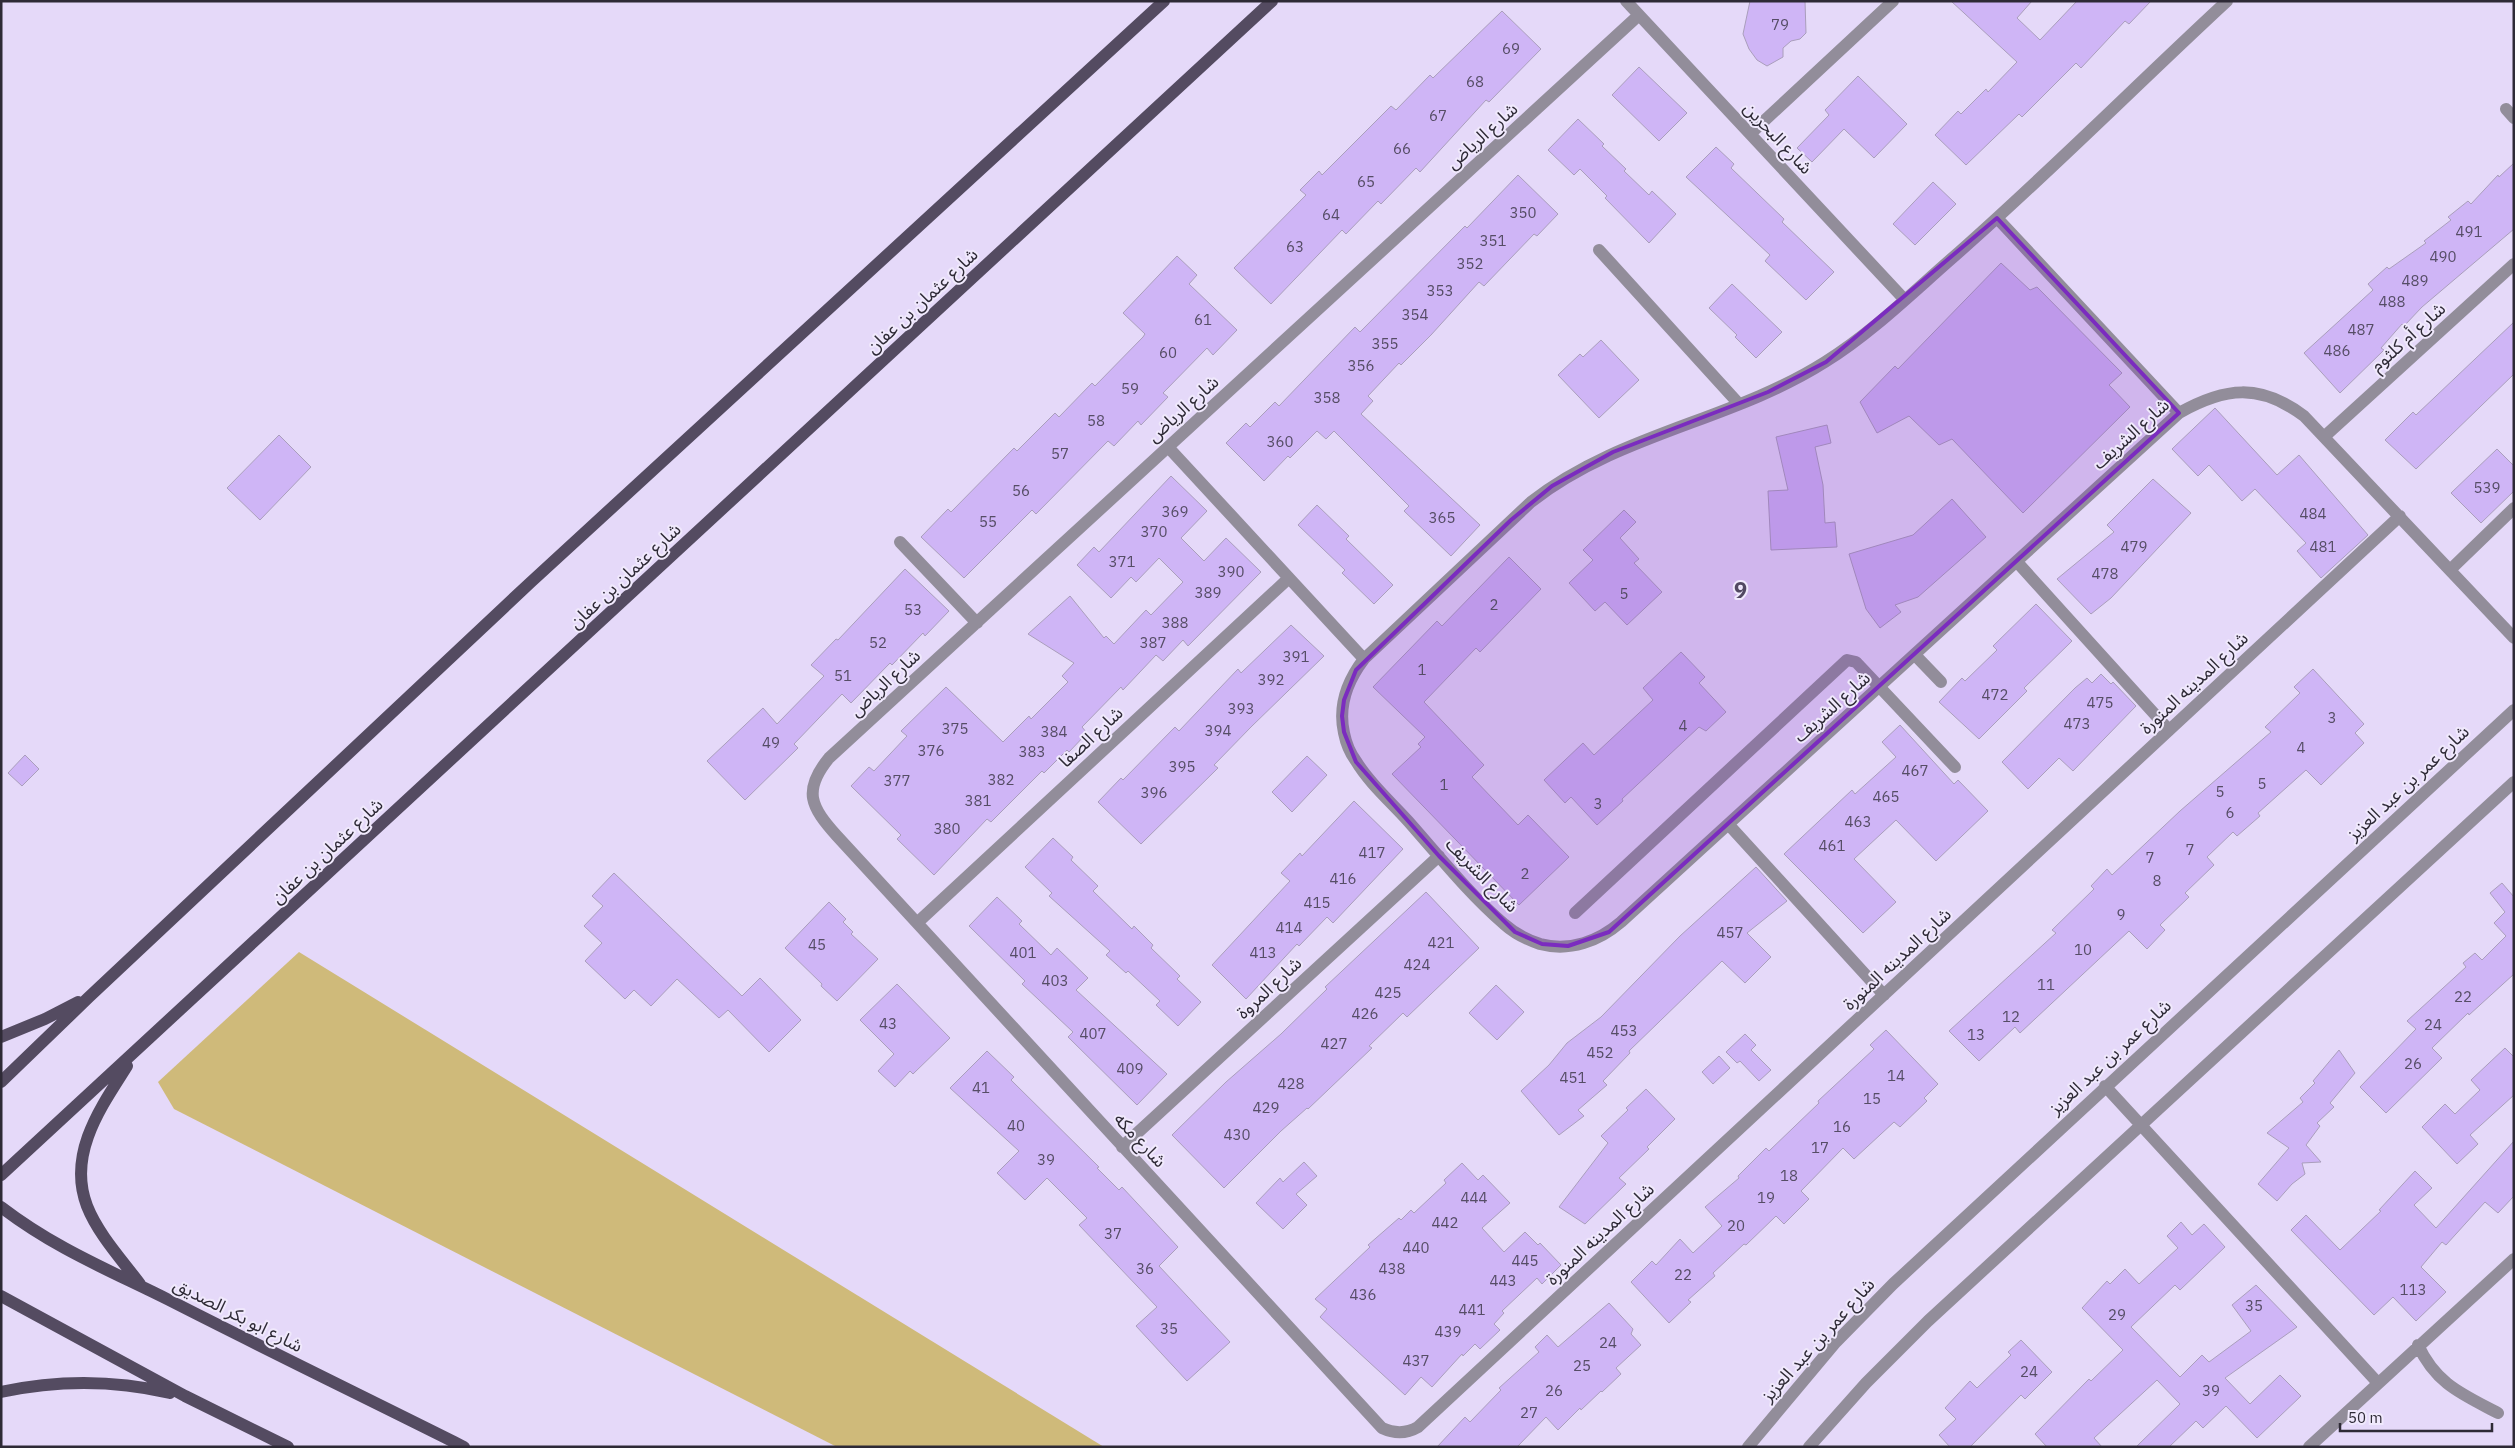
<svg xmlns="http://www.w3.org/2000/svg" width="2515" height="1448" viewBox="0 0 2515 1448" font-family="'IBM Plex Sans','Noto Sans Arabic',sans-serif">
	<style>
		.green { fill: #cfba7a }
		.building { fill: #cfb5f6; stroke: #aa9ebc }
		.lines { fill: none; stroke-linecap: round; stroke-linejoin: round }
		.minor { stroke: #928d9a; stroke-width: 12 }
		.major { stroke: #544b61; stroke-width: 12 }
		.marked { fill: #7b2cbf; fill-opacity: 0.2; stroke: #7b2cbf; stroke-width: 4; stroke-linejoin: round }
		.labels { text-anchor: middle; stroke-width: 4; stroke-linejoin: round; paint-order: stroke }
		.number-label { font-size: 15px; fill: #564d66 }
		.street-label { font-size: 18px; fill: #2e2a36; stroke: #f0e9fc }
		.district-label { font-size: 22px; font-weight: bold; letter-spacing: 1px; fill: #524862; stroke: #f0e9fc }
	</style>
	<rect width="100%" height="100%" fill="#e5d9f9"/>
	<path class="green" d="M299,952L1104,1447H837L174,1109L158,1082Z"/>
	<path class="building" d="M1750,1H1805L1806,33L1800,39L1791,41L1783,48V57L1767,66L1757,60L1749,49L1743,34Z
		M1951,1H2032L2017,18L2040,40L2077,1H2151L2129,24L2125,21L2081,68L2076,63L2022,117L2019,114L1966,165L1935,135L1958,111L1961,114L1986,89L1988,92L2017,62Z
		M1502,11L1541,49L1489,102L1486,100L1420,172L1416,168L1381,204L1378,201L1346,234L1342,230L1271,304L1234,268L1306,195L1300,190L1319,171L1322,175L1391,106L1396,110L1430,75L1433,78Z
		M1639,67L1687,113L1659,141L1612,95Z
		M1858,76L1907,124L1874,158L1844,129L1812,162L1797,148L1829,115L1825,110Z
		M1578,119L1604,144L1602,146L1626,169L1624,171L1649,195L1652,191L1676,214L1649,243L1605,198L1607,196L1580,169L1574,175L1548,150Z
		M1716,147L1734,164L1731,168L1784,219L1782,222L1834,272L1806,300L1765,261L1770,255L1686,177Z
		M2514,163V229L2422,307L2404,326L2402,324L2381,348L2384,350L2340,393L2304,353L2373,290L2368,284L2387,267L2389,269L2426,243L2424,241L2451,220L2448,217L2468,201L2471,204L2498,175L2499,177Z
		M1518,175L1558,214L1537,236L1534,234L1484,286L1479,282L1431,335L1401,365L1399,363L1368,396L1373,401L1361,414L1480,525L1451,556L1404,511L1409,506L1334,431L1326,439L1317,431L1290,458L1288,456L1264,481L1226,443L1246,423L1250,427L1275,402L1279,406L1355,327L1360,332L1465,226L1467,228Z
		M1933,182L1956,204L1915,245L1893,224Z
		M1177,256L1197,275L1189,284L1237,330L1213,355L1207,348L1163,393L1168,397L1141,425L1138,421L1114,446L1108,441L1036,514L1032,510L964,578L921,537L948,509L951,512L1014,448L1017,451L1055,413L1059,417L1092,383L1095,386L1143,337L1145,334L1123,313Z
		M2001,263L2030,290L2037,287L2122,373L2109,385L2130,407L2023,513L1952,439L1939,445L1909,416L1877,433L1860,402L1895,366L1898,369Z
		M1732,284L1782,332L1756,358L1735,337L1737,335L1709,308Z
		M2514,322V374L2416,469L2385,440L2413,412L2416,415Z
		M1601,340L1639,380L1599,418L1558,375L1580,354L1583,357Z
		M2215,408L2277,475L2299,455L2368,535L2321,578L2297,551L2306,543L2255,489L2242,501L2209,465L2198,476L2172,449Z
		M1827,425L1831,443L1815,447L1823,485L1825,523L1835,522L1837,547L1771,550L1768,491L1788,490L1776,437Z
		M279,435L311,467L260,520L227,488Z
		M2497,449L2514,466V491L2481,523L2451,493Z
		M1171,476L1207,511L1181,538L1204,561L1226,538L1261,572L1188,646L1183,640L1163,661L1156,655L1123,690L1121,687L1082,727L1087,733L1069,752L1067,750L1044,773L1042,771L991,822L987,819L934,875L897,839L901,835L851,786L869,767L874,771L907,736L901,731L946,687L1003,742L1029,716L1031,719L1068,682L1062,676L1074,663L1028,634L1070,596L1104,638L1106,636L1114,644L1146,610L1151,615L1183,582L1159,558L1136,582L1131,577L1111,598L1077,565L1094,547L1099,552Z
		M2153,479L2191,513L2111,598L2091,614L2057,579L2114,532L2107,525Z
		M1952,499L1986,537L1918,597L1895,605L1901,612L1880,628L1866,609L1849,554L1913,535Z
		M1317,505L1349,536L1346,539L1393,585L1374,604L1342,573L1345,570L1298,525Z
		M1624,510L1636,522L1620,538L1639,559L1634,563L1662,592L1627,625L1605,602L1595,611L1569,583L1593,560L1583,550Z
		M1509,557L1541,589L1480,652L1476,648L1424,702L1484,765L1472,777L1518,825L1528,815L1569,857L1519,905L1392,774L1421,747L1418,744L1425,737L1373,687L1437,621L1442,626Z
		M905,569L949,611L925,636L923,633L892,665L890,663L851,703L842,694L794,744L798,748L745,800L707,761L763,708L777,724L824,676L811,665L836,639L838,640Z
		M2036,604L2072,641L2024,688L2027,691L1979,739L1939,702L1962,678L1965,681L1997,650L1993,646Z
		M1291,625L1324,656L1251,727L1214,765L1218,768L1141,844L1098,802L1121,778L1123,780L1175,727L1179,731L1238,669L1241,673Z
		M1681,652L1705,677L1699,683L1726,712L1706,731L1699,727L1622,799L1623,801L1597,825L1571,797L1565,803L1544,780L1583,743L1594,755L1653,700L1643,688Z
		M2313,669L2364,724L2355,733L2364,743L2321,785L2306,770L2258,813L2260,816L2237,836L2233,832L2207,857L2214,865L2185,893L2189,897L2160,925L2165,930L2147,949L2129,931L2020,1033L2015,1027L1979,1061L1949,1031L2056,933L2052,930L2094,889L2091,886L2107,869L2112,875L2180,811L2271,732L2265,727L2300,693L2294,687Z
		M2101,674L2111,684L2113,682L2136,706L2073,771L2059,758L2028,789L2002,762L2075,688L2087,678L2092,683Z
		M1900,725L1954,784L1958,780L1988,811L1936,861L1896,820L1854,859L1896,902L1863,933L1784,854L1852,790L1855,794L1896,757L1882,742Z
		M25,755L39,769L22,786L8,773Z
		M1307,756L1327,775L1292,812L1272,792Z
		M1354,801L1403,849L1333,923L1327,917L1299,946L1297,944L1246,999L1212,965L1290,881L1281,873L1300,853L1302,856Z
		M1053,838L1073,857L1071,860L1098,886L1093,891L1132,929L1134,926L1153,945L1151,948L1180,976L1177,979L1201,1002L1178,1026L1156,1005L1160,1001L1128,971L1126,973L1106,955L1110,951L1049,896L1052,893L1025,867Z
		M1756,867L1787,901L1747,933L1771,957L1745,983L1722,961L1629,1051L1630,1053L1603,1081L1607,1085L1578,1110L1584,1116L1559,1135L1521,1091L1549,1065L1567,1043L1601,1017L1680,936Z
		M614,873L742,996L760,978L801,1020L769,1052L728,1010L719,1018L677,979L651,1006L634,990L625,999L585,961L602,943L584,926L603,906L592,896Z
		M2502,883L2514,897V974L2469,1015L2468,1013L2432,1048L2442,1058L2386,1113L2360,1087L2416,1029L2407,1021L2466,967L2463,963L2475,953L2482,960L2506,936L2494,923L2505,912L2490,893Z
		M1426,892L1479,948L1407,1017L1403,1013L1369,1046L1372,1048L1308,1109L1307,1108L1281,1131L1224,1188L1172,1135L1226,1082L1281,1034L1327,989L1325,987Z
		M997,897L1022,921L1019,924L1051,955L1057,948L1088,978L1076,990L1167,1074L1137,1105L1068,1037L1073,1032L1022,984L1025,981L969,926Z
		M829,902L846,919L843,922L853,932L851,934L878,959L837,1001L821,986L822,984L785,948Z
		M897,984L950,1038L913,1074L910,1071L895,1087L878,1071L894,1054L860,1020Z
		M1496,985L1524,1012L1497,1040L1469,1013Z
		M1886,1030L1938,1084L1924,1098L1927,1101L1900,1127L1894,1122L1854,1159L1843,1148L1801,1191L1809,1199L1784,1224L1776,1216L1746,1245L1744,1244L1713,1273L1715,1276L1688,1300L1691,1302L1669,1323L1631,1282L1652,1261L1656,1265L1680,1239L1693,1253L1722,1226L1705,1207L1739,1178L1738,1176L1766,1148L1769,1151L1819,1103L1818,1101L1874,1049L1870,1045Z
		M1745,1034L1756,1045L1751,1050L1771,1070L1759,1081L1740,1061L1737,1063L1726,1052Z
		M2505,1048L2514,1057V1095L2470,1135L2478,1144L2457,1164L2422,1127L2445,1104L2455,1114L2480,1090L2471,1080Z
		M2339,1050L2355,1073L2330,1103L2334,1107L2317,1123L2320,1126L2306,1145L2321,1162L2302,1163L2305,1174L2292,1184L2277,1201L2258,1184L2289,1148L2267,1133L2303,1102L2300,1098L2315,1083L2313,1081Z
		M987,1051L1014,1077L1011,1080L1099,1167L1097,1168L1119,1190L1122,1187L1178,1247L1159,1266L1230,1342L1187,1381L1136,1326L1157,1307L1079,1225L1087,1218L1047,1178L1025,1200L997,1173L1019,1151L950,1088Z
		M1719,1056L1730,1068L1713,1084L1702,1072Z
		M1646,1089L1675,1119L1647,1147L1649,1149L1619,1178L1626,1184L1585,1224L1559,1207L1608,1143L1601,1136L1628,1110L1626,1108Z
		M2514,1141V1196L2498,1213L2485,1202L2446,1245L2442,1242L2421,1267L2446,1292L2416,1321L2393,1297L2374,1315L2291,1230L2306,1215L2340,1250L2381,1211L2379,1210L2415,1171L2432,1188L2414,1205L2436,1228Z
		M1304,1162L1317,1176L1296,1194L1307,1205L1283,1229L1256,1203L1280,1178L1283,1182Z
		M1462,1163L1478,1180L1483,1175L1510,1203L1482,1228L1504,1252L1525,1232L1538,1245L1540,1243L1561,1265L1542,1284L1537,1278L1502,1311L1504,1313L1494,1324L1500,1330L1480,1349L1475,1344L1463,1356L1462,1354L1432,1387L1421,1377L1405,1395L1320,1317L1327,1309L1315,1299L1370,1247L1368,1245L1399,1218L1401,1220L1411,1210L1414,1213L1446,1183L1444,1180Z
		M2181,1222L2192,1235L2204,1224L2225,1247L2180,1290L2175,1285L2131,1327L2180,1377L2202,1355L2209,1362L2251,1331L2232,1305L2256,1285L2297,1327L2225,1378L2250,1404L2280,1375L2301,1396L2257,1438L2226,1406L2203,1428L2196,1421L2169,1447H2136L2180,1404L2157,1380L2094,1438L2102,1447H2047L2035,1434L2089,1379L2091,1381L2123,1350L2082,1308L2107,1281L2110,1284L2125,1269L2139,1284L2178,1248L2167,1236Z
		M1609,1303L1633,1329L1631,1334L1641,1345L1616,1368L1621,1374L1602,1392L1601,1391L1581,1410L1580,1408L1558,1430L1546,1417L1517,1447H1437L1465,1417L1470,1422L1501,1390L1499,1388L1539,1352L1535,1347L1547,1335L1558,1347Z
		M2021,1340L2052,1372L2025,1399L2021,1395L1970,1447H1950L1939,1435L1956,1419L1945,1408L1970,1381L1977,1388L2011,1355L2008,1352Z"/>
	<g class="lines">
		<path class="minor" d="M1626,1L1904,299
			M2227,1C2134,87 2045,177 1950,260C1910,295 1870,334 1825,362C1732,421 1619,433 1531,502L1364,659C1348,680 1338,706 1344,733C1346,743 1350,753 1356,761C1369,783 1391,802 1408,821C1439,856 1469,894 1504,924C1514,933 1528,940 1540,944C1570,952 1599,941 1621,922L2179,413C2225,387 2260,383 2304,416L2514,638
			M1639,15L829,758C802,791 811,807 837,836L1382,1428C1395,1434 1406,1434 1418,1427L2400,516
			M2506,109L2514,118
			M1750,134L1893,1
			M1997,218L2179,413
			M1599,250L1739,404
			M2325,436L2514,264
			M1168,447L1364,659
			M900,542L977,623
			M2017,562L2169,730
			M2450,570L2514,508
			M1915,655L1941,682
			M1729,825L1884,995
			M1575,913L1847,660L1856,662L1955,767
			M917,923L1289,578
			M2105,1086L2378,1383
			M1122,1147L1439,856
			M2418,1345C2436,1384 2462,1394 2498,1413
			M1748,1447L1836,1342L1893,1284L2514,710
			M1809,1447L1866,1383L1928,1321L2514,782
			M2309,1447L2514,1259"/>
		<path class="major" d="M1,1037L45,1019L78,1002
			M127,1066C101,1107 67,1154 87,1206C98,1234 122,1260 140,1284
			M1,1082L89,997L531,582L1164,1
			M1,1175L1272,1
			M1,1207C56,1249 109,1270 169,1300C267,1350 366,1398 464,1447
			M1,1296L185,1396L288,1447
			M1,1392C57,1380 114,1380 170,1393"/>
	</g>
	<path class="marked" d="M1997,218L2179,413L1609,932L1568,946L1542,944L1515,932L1439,856L1356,762L1344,732L1342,716L1344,700L1356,670L1511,520L1552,486L1613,452L1768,392L1826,362Z"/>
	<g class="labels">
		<g class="number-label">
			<text x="1780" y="30">79</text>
			<text x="1511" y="54">69</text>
			<text x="1475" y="87">68</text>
			<text x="1438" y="121">67</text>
			<text x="1402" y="154">66</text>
			<text x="1366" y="187">65</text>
			<text x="1523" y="218">350</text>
			<text x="1331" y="220">64</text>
			<text x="2469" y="237">491</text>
			<text x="1493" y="246">351</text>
			<text x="1295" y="252">63</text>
			<text x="2443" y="262">490</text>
			<text x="1470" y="269">352</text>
			<text x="2415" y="286">489</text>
			<text x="1440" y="296">353</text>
			<text x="2392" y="307">488</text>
			<text x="1415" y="320">354</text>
			<text x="1203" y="325">61</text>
			<text x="2361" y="335">487</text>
			<text x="1385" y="349">355</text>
			<text x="2337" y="356">486</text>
			<text x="1168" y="358">60</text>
			<text x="1361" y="371">356</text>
			<text x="1130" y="394">59</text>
			<text x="1327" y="403">358</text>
			<text x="1096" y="426">58</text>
			<text x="1280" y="447">360</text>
			<text x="1060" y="459">57</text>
			<text x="2487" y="493">539</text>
			<text x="1021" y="496">56</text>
			<text x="1175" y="517">369</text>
			<text x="2313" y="519">484</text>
			<text x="1442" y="523">365</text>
			<text x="988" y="527">55</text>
			<text x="1154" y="537">370</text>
			<text x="2134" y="552">479</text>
			<text x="2323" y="552">481</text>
			<text x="1122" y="567">371</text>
			<text x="1231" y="577">390</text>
			<text x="2105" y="579">478</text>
			<text x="1208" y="598">389</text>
			<text x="1624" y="599">5</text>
			<text x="1494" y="610">2</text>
			<text x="913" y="615">53</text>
			<text x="1175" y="628">388</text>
			<text x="878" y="648">52</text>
			<text x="1153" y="648">387</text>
			<text x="1296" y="662">391</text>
			<text x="1422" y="675">1</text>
			<text x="843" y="681">51</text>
			<text x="1271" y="685">392</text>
			<text x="1995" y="700">472</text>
			<text x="2100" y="708">475</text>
			<text x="1241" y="714">393</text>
			<text x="2332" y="723">3</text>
			<text x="2077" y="729">473</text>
			<text x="1683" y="731">4</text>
			<text x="955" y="734">375</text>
			<text x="1218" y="736">394</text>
			<text x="1054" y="737">384</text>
			<text x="771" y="748">49</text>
			<text x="2301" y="753">4</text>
			<text x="931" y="756">376</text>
			<text x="1032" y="757">383</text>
			<text x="1182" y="772">395</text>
			<text x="1915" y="776">467</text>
			<text x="1001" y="785">382</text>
			<text x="897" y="786">377</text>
			<text x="2262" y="789">5</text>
			<text x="1444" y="790">1</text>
			<text x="2220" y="797">5</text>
			<text x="1154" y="798">396</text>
			<text x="1886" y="802">465</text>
			<text x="978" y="806">381</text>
			<text x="1598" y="809">3</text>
			<text x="2230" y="818">6</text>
			<text x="1858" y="827">463</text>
			<text x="947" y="834">380</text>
			<text x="1832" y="851">461</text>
			<text x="2190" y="855">7</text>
			<text x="1372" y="858">417</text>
			<text x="2150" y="863">7</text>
			<text x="1525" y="879">2</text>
			<text x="1343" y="884">416</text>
			<text x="2157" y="886">8</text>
			<text x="1317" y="908">415</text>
			<text x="2121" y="920">9</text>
			<text x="1289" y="933">414</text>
			<text x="1730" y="938">457</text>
			<text x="1441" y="948">421</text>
			<text x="817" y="950">45</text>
			<text x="2083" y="955">10</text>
			<text x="1023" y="958">401</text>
			<text x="1263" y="958">413</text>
			<text x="1417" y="970">424</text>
			<text x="1055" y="986">403</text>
			<text x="2046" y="990">11</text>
			<text x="1388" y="998">425</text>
			<text x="2463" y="1002">22</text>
			<text x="1365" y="1019">426</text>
			<text x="2011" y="1022">12</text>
			<text x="888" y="1029">43</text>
			<text x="2433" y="1030">24</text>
			<text x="1624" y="1036">453</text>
			<text x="1093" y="1039">407</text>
			<text x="1976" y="1040">13</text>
			<text x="1334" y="1049">427</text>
			<text x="1600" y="1058">452</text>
			<text x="2413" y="1069">26</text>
			<text x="1130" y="1074">409</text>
			<text x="1896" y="1081">14</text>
			<text x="1573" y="1083">451</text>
			<text x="1291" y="1089">428</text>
			<text x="981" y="1093">41</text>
			<text x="1872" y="1104">15</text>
			<text x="1266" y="1113">429</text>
			<text x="1016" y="1131">40</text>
			<text x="1842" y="1132">16</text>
			<text x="1237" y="1140">430</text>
			<text x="1820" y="1153">17</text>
			<text x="1046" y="1165">39</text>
			<text x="1789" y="1181">18</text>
			<text x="1474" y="1203">444</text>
			<text x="1766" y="1203">19</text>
			<text x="1445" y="1228">442</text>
			<text x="1736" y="1231">20</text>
			<text x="1113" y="1239">37</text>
			<text x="1416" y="1253">440</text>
			<text x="1525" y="1266">445</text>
			<text x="1145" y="1274">36</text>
			<text x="1392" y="1274">438</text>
			<text x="1683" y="1280">22</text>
			<text x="1503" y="1286">443</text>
			<text x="2413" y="1295">113</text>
			<text x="1363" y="1300">436</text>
			<text x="2254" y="1311">35</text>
			<text x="1472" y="1315">441</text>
			<text x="2117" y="1320">29</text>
			<text x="1169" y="1334">35</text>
			<text x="1448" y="1337">439</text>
			<text x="1608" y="1348">24</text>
			<text x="1416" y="1366">437</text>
			<text x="1582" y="1371">25</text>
			<text x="2029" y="1377">24</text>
			<text x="1554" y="1396">26</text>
			<text x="2211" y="1396">39</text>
			<text x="1529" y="1418">27</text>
		</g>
		<g class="street-label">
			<text transform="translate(1482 136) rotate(-42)" y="6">شارع الرياض</text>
			<text transform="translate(1778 138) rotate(47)" y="6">شارع البحرين</text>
			<text transform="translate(922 301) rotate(-43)" y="6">شارع عثمان بن عفان</text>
			<text transform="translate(2408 337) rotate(-42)" y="6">شارع أم كلثوم</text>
			<text transform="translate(1183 409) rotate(-42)" y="6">شارع الرياض</text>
			<text transform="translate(2131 434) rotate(-42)" y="6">شارع الشريف</text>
			<text transform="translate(625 576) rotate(-43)" y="6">شارع عثمان بن عفان</text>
			<text transform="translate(885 683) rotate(-43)" y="6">شارع الرياض</text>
			<text transform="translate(2194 683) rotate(-43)" y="6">شارع المدينه المنورة</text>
			<text transform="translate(1832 707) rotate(-42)" y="6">شارع الشريف</text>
			<text transform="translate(1091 737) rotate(-43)" y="6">شارع الصفا</text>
			<text transform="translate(2408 783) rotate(-43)" y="6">شارع عمر بن عبد العزيز</text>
			<text transform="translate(327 851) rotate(-43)" y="6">شارع عثمان بن عفان</text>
			<text transform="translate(1482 875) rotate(46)" y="6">شارع الشريف</text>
			<text transform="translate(1897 959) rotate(-43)" y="6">شارع المدينه المنورة</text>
			<text transform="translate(1269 988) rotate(-43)" y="6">شارع المروة</text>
			<text transform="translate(2110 1057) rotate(-43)" y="6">شارع عمر بن عبد العزيز</text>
			<text transform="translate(1140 1140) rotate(47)" y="6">شارع مكه</text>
			<text transform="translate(1600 1234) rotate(-43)" y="6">شارع المدينه المنورة</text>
			<text transform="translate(238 1315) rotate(27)" y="6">شارع ابو بكر الصديق</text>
			<text transform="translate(1818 1340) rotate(-48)" y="6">شارع عمر بن عبد العزيز</text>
		</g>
		<g class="district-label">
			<text x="1741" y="598">9</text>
		</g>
	</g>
	<rect width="2515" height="1448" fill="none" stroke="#2e2a36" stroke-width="5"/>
	<path d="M2340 1423v8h152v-8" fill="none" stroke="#2e2a36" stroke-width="2.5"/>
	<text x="2348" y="1423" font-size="15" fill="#2e2a36" stroke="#f0e9fc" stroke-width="4" paint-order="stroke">50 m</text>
</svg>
